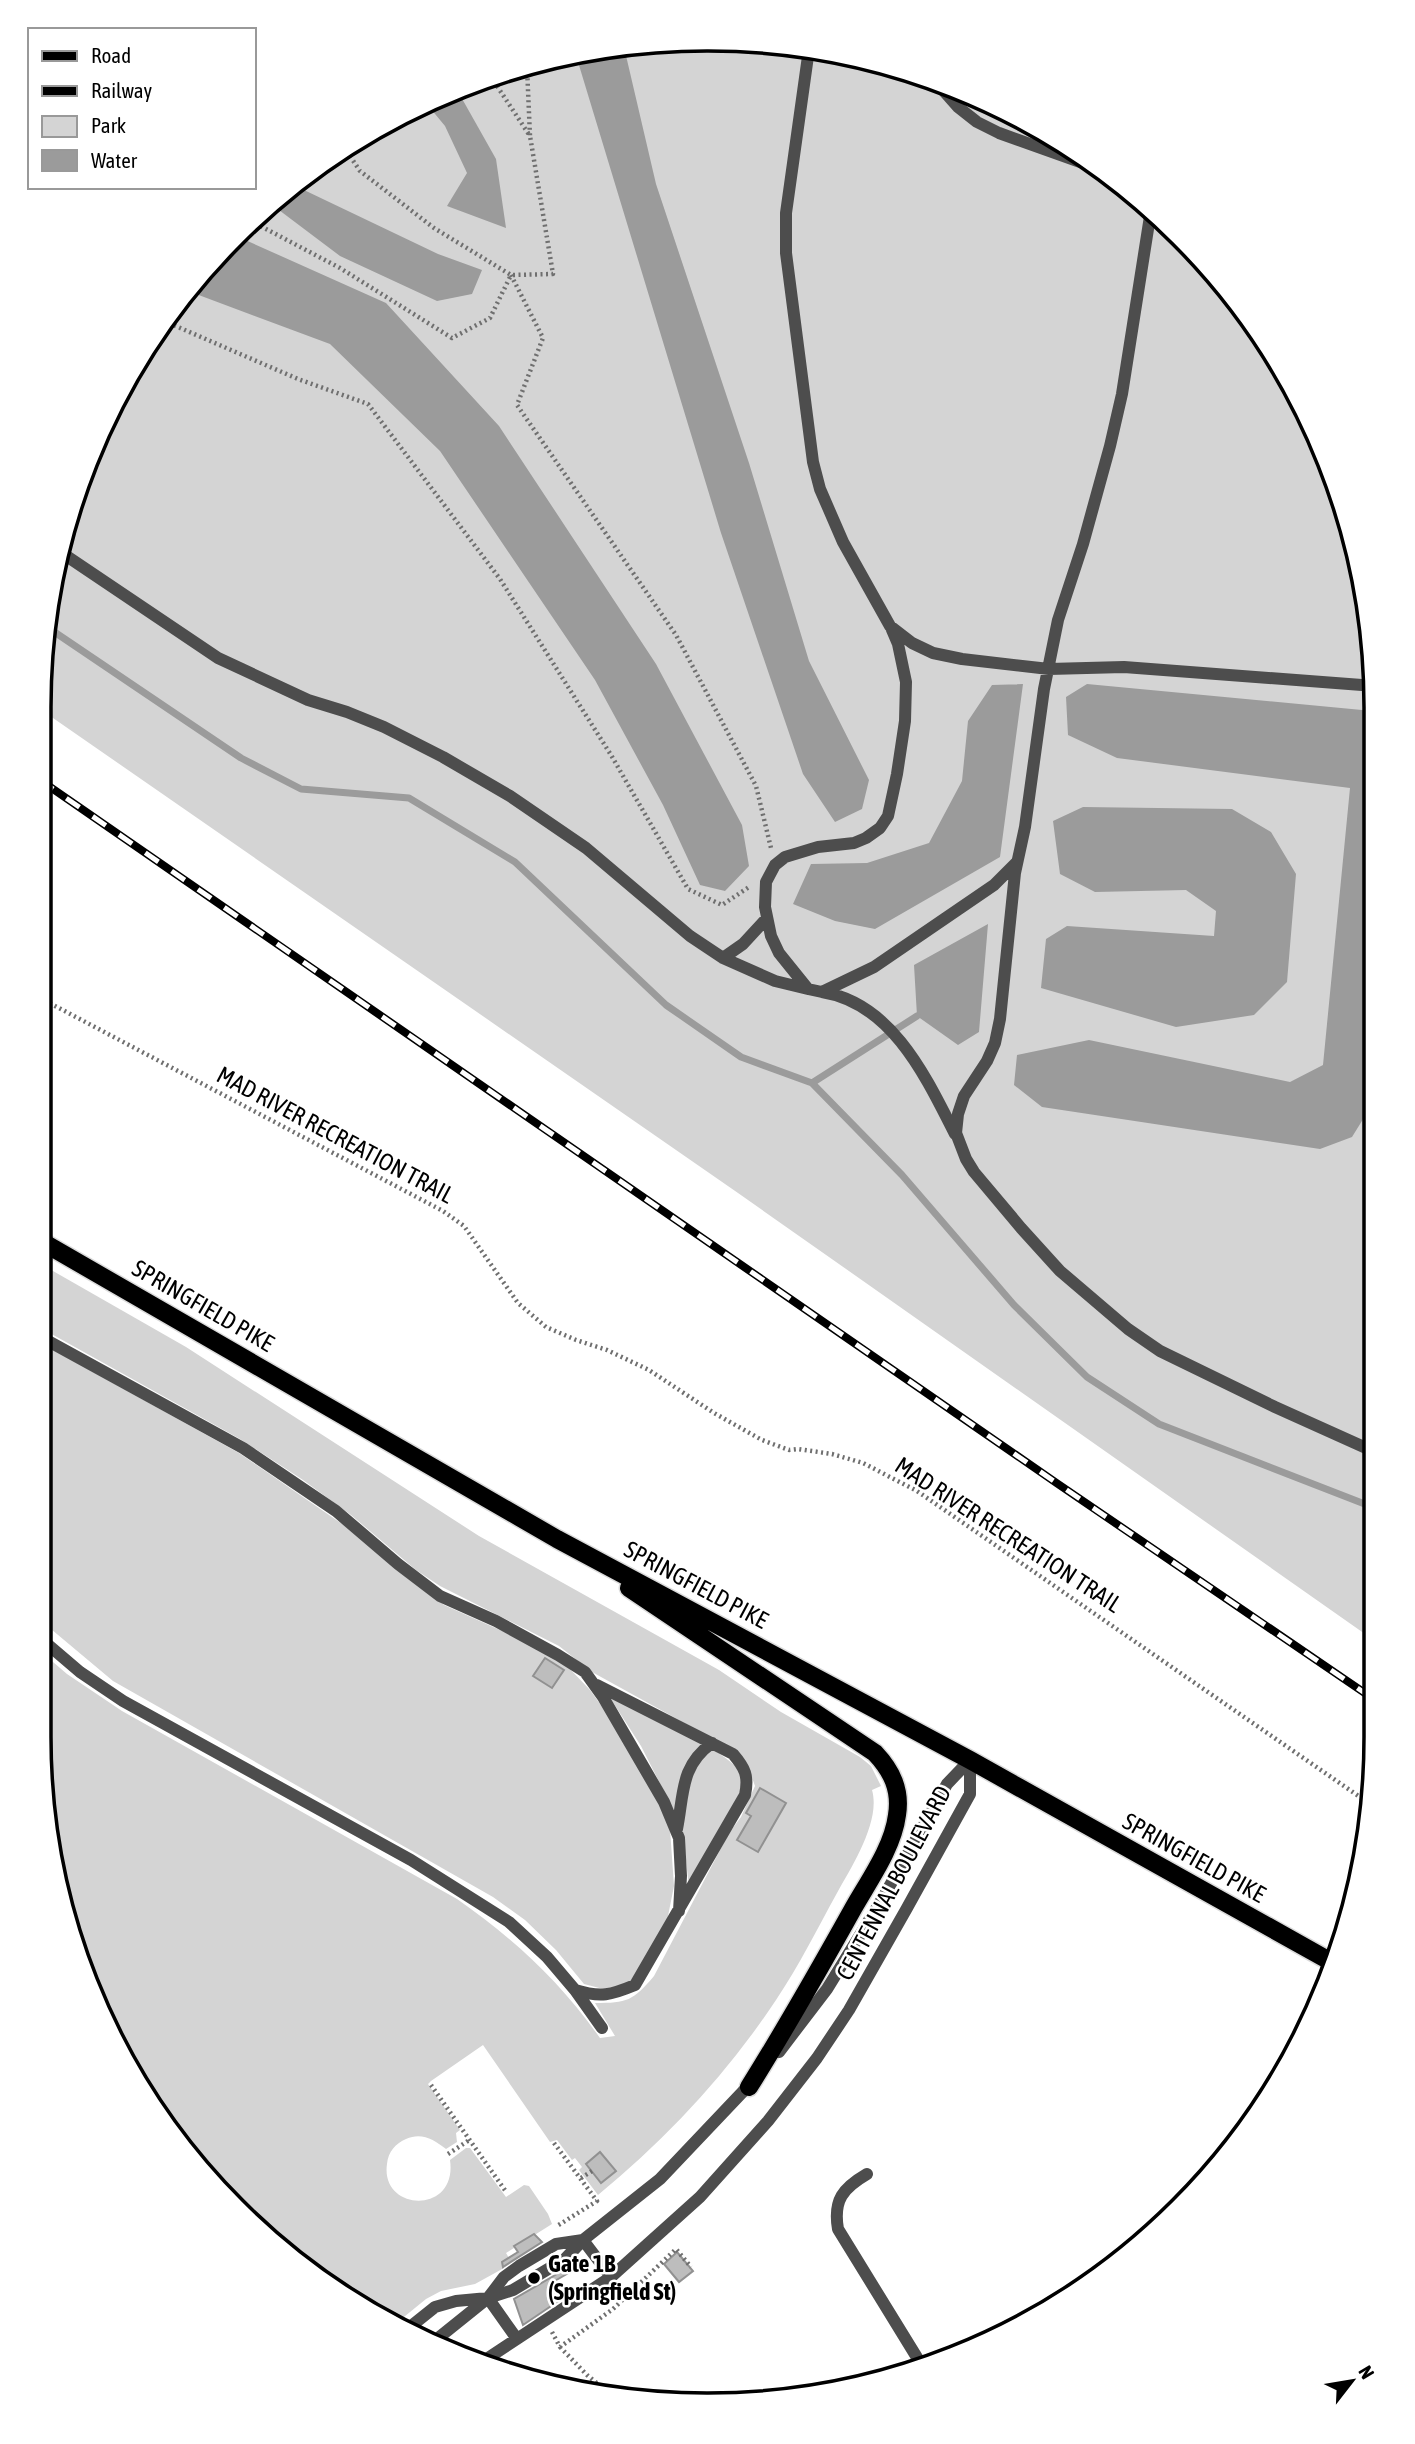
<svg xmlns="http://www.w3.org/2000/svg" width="1415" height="2444" viewBox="0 0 1415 2444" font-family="'Asap Condensed',sans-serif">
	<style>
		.green { fill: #d4d4d4 }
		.water { fill: #9b9b9b }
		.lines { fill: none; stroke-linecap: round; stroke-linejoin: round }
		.stream { stroke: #9b9b9b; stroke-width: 7 }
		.building { fill: #bdbdbd; stroke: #919191; stroke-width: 2 }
		.major-casing { stroke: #dbdbdb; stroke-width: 21 }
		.path { stroke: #6f6f6f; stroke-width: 4.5; stroke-dasharray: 2 3.5; stroke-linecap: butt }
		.minor { stroke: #4d4d4d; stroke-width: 12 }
		.major { stroke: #000; stroke-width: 18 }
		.rail-casing { stroke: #000; stroke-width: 8 }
		.rail { stroke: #fff; stroke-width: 5; stroke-dasharray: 16; stroke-linecap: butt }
		.poi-dot { fill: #000; stroke: #fff; stroke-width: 2.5 }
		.labels { text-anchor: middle; stroke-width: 5; stroke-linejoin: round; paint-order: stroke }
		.street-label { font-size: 24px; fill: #000; stroke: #fff }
		.poi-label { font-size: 24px; font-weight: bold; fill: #000; stroke: #fff; text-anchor: start }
		.rim { fill: none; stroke: #000; stroke-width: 3.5 }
	</style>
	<rect width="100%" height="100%" fill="#fff"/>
	<path class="green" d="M707,39L838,51L963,89L1079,151L1181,235L1287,373L1341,493L1375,663V1641L738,1193L40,709V663L74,493L151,336L234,235L336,151L451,90L577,51Z
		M39,1263L186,1347L479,1536L719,1670L781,1712L860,1757L871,1766L881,1786L872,1790C881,1821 852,1866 837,1893C817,1929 799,1966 776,2000C727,2074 666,2139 598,2195L579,2170L582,2167L575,2158L572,2160L557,2140L550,2142L483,2045L431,2081L428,2084L460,2130L456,2133L457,2142L446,2149C434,2140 422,2132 406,2139C396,2143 388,2152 387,2164C380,2212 458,2215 450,2160L466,2148H470L506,2197L524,2185L529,2186L548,2214L552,2224L506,2253L509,2258L502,2262L504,2268L475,2284L441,2291L426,2299L399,2321L335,2293L177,2143L74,1951L39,1736V1650L67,1674L122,1711L457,1899C514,1939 559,1980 600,2038L615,2036L595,2003C627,2003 633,2001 654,1976L729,1833L741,1817L755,1786L748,1766L737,1752L592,1672L559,1646L440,1586L416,1570L351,1515L303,1480L240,1439L39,1327Z
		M39,1342L239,1453L345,1526L407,1578L444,1605L529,1643L569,1668L590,1690L611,1719L657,1796L670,1829L674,1886L666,1926L630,1982L607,1990L584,1984L556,1950L525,1920L493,1897L113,1681L39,1619Z
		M607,1693C632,1706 728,1751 738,1770C742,1777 741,1785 740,1792L689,1887L684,1843L676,1815L641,1746Z"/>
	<path class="water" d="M624,47L656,184L749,463L809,661L869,780L862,809L835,822L803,774L721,533L575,52Z
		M456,88L496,159L506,228L447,206L467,173L445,126L426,103Z
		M296,184L304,190L438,254L482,270L472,294L437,301L340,256L271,204Z
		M234,235L386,303L499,426L656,664L742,825L749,866L725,891L700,885L663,805L595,680L440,451L330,344L188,291Z
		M1023,684L1000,857L875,929L835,921L793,904L811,864L867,863L929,843L962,781L968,721L992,685Z
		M1087,684L1362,710L1375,713V1084L1370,1108L1352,1137L1320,1149L1042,1107L1014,1085L1017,1055L1089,1040L1290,1082L1323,1065L1350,788L1117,758L1068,735L1066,697Z
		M1083,807L1232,809L1271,832L1296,874L1287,982L1254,1015L1176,1027L1041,988L1046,939L1067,926L1214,936L1216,911L1186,890L1095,892L1060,874L1053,821Z
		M988,924L979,1032L958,1045L917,1016L914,965Z"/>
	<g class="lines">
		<path class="stream" d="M47,627L241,758L301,789L409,798L515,862L666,1005L741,1057L812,1083L902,1175L1014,1305L1087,1377L1159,1424L1375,1508
			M812,1083L917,1016"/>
	</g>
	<path class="building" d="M545,1658L564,1670L552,1688L533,1676Z
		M760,1788L786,1803L758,1852L737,1840L751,1816L746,1813Z
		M600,2152L616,2171L601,2183L586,2164Z
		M534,2234L542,2242L503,2267L502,2262L518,2252L514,2246Z
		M677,2252L693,2271L679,2282L664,2264Z
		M569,2267L572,2271L553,2282L563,2298L523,2325L514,2299Z"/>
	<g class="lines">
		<g class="major-casing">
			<path id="major" d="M39,1240L557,1539L970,1760L1335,1964
				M629,1588L875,1753C892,1771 901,1790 897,1815C893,1847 870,1879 854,1907C820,1968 786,2028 749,2087"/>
		</g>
		<path class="path" d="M491,77L530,136L527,67
			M344,147L360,171L434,228L511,275L553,274L530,136
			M251,221L340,268L452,338L490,318L511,275
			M511,275L543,338L517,405L676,635L756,786L771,848
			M164,321L298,379L368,404L500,579L611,755L688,889L722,905L749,887
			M40,998L443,1211L464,1226L518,1303L546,1327L576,1340L607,1350L649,1370L714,1413L762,1440L789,1450L798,1449L832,1454L863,1463L917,1491L1370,1804
			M431,2085L507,2193
			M554,2143L597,2201L557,2226
			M448,2154L471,2139
			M581,2178L592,2171
			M552,2332L560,2347L613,2309L676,2249L691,2267
			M560,2347L587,2375L605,2390"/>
		<path class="minor" d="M809,49L786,213V253L813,462L820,489L843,542L890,626L912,643L933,653L962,659L1049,669L1124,667L1375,686
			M935,81L958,107L977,122L999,133L1100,169
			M1151,210L1122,394L1110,446L1083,544L1058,620L1044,689L1025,827L1015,873L1000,1019L995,1043L987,1061L964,1096L958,1114L956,1133L966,1159L974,1172L1021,1228L1060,1271L1128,1329L1160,1351L1275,1407L1375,1452
			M62,553L218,658L308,700L347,712L384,727L443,757L510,796L586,848L690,936L723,958L775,981L808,989
			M892,630L898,644L906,682L905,721L897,774L888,816L880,828L866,838L854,843L818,847L785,857L775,865L766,882L765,907L771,936L779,953L808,989L822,992L874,967L994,885L1016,863
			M723,958L743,944L767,918
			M822,992C892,1003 926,1077 955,1134
			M39,1336L243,1448L336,1511L398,1564L440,1596L496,1621L558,1655L585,1672L603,1697L664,1802L679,1838L681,1876L679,1911
			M39,1637L80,1672L123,1701L411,1860L509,1922L547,1957L575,1990L602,2028
			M677,1829C684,1794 680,1766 712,1743
			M575,1990C601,1998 611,1995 635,1985L745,1795C749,1776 745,1768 733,1754L597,1685
			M779,2052L827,1989L884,1896L947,1784L970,1760
			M867,2174C843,2188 833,2200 838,2229L921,2364
			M583,2240L611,2277
			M488,2298L517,2339
			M410,2327L435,2307L456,2301L488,2298L513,2290L565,2259L583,2240L660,2179L753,2081
			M437,2339L488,2298L504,2277L519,2266L556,2244L583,2240
			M485,2360L611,2277L700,2197L768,2121L817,2058L849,2010L907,1908L970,1794V1760"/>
		<use href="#major" class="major"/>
		<g class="rail-casing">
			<path id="rail" d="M40,780L1058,1484L1375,1700"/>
		</g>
		<use href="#rail" class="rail"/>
	</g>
	<circle class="poi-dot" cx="534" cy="2278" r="7"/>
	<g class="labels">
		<g class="street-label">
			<text transform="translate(335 1135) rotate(28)" y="8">MAD RIVER RECREATION TRAIL</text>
			<text transform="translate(203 1306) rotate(30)" y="8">SPRINGFIELD PIKE</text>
			<text transform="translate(1008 1535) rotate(33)" y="8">MAD RIVER RECREATION TRAIL</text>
			<text transform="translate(696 1585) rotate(28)" y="8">SPRINGFIELD PIKE</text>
			<text transform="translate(1194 1858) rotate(29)" y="8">SPRINGFIELD PIKE</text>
			<text transform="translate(894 1883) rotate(-62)" y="8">CENTENNAL BOULEVARD</text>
		</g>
		<g class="poi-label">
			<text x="548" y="2272">Gate 1B<tspan x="548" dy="28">(Springfield St)</tspan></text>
		</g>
	</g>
	<path d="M0 0H1415V2444H0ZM707 51H708A656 656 0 0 1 1364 707V1737A656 656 0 0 1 708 2393H707A656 656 0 0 1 51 1737V707A656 656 0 0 1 707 51Z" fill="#fff" fill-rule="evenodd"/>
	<path class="rim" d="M707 51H708A656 656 0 0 1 1364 707V1737A656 656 0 0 1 708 2393H707A656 656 0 0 1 51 1737V707A656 656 0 0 1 707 51Z"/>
	<rect x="28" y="28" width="228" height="161" fill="#ffffff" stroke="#999999" stroke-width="2"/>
	<rect x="42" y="51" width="35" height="10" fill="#000000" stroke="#999999" stroke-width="2"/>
	<text x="91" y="63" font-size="21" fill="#000000">Road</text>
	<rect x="42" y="86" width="35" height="10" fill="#000000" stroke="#999999" stroke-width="2"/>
	<text x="91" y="98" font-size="21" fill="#000000">Railway</text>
	<rect x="42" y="116" width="35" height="21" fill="#d4d4d4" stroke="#999999" stroke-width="2"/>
	<text x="91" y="133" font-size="21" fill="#000000">Park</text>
	<rect x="42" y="150" width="35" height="21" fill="#9b9b9b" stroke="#999999" stroke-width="2"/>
	<text x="91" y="168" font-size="21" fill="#000000">Water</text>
	<g transform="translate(1352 2381) rotate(59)" stroke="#ffffff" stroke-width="5" paint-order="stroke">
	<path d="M0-5L12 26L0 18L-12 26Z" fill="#000000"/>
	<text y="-10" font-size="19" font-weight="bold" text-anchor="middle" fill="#000000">N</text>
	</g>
</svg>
